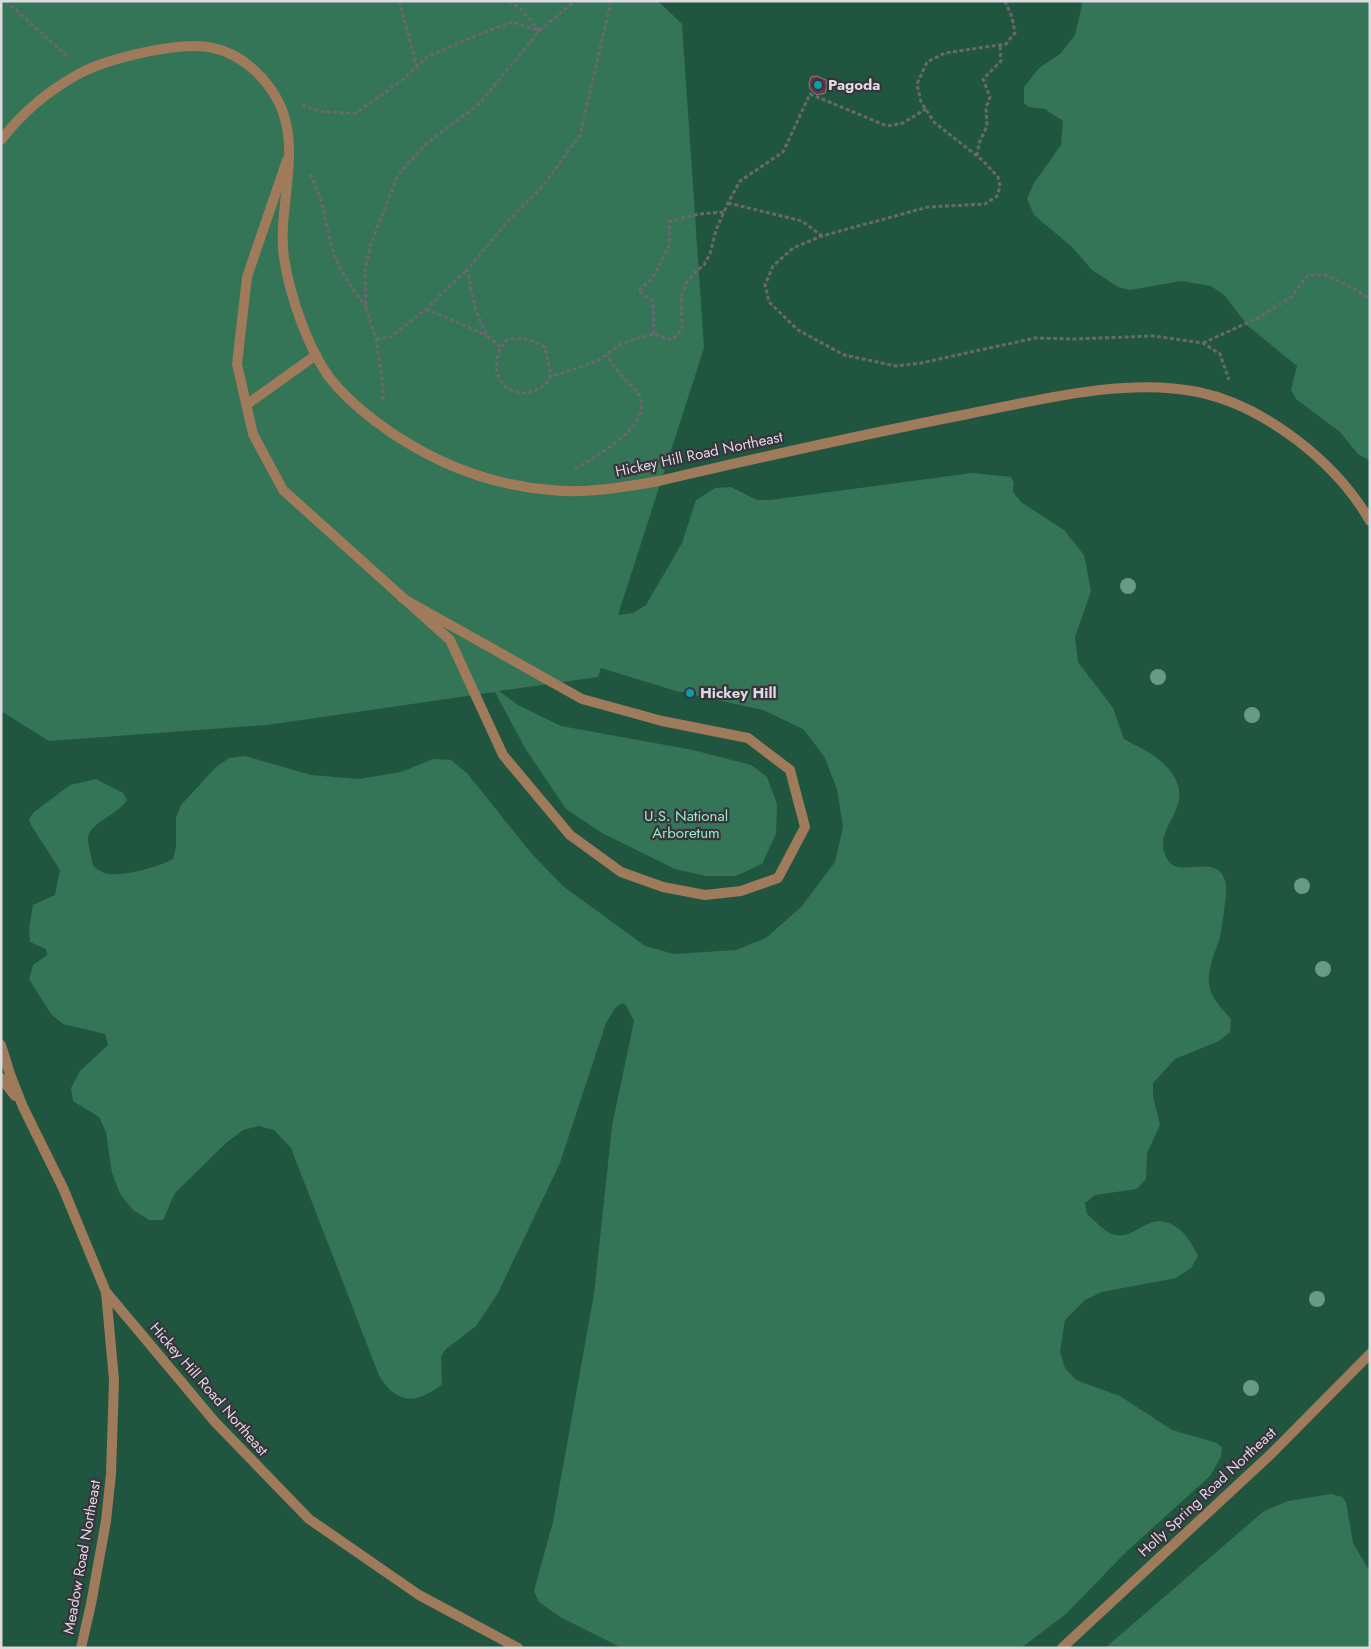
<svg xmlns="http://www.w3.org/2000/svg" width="1371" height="1649" viewBox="0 0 1371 1649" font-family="Jost,sans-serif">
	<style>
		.green { fill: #20563f }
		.forest { fill: #347457 }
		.building { fill: #68334b; stroke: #8a7e83 }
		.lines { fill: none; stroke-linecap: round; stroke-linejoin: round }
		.path { stroke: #6b676f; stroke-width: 3; stroke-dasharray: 4 2.5; stroke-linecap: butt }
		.lane { stroke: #9f7a5b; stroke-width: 10 }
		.street { stroke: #9f7a5b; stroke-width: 10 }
		.tree { fill: #689a85 }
		.culture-dot { fill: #0f9aa8; stroke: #38333c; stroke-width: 2 }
		.labels { text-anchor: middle; stroke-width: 4.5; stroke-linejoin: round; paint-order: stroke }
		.poi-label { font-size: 15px; font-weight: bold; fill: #dddae0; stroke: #38333c; text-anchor: start }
		.street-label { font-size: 15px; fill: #dddae0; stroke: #38333c }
		.park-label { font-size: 15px; fill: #90eec1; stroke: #38333c }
	</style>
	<rect width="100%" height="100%" fill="#38333c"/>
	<path class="green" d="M1,1H1370V1648H1Z"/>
	<path class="forest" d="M1,1H658L682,24L704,348L618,615L633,613L646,605L682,543L696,500L715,488L731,487L757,500H770L972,473L1011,477L1014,483L1013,492L1021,502L1064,530L1084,555L1091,591L1075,637L1078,662L1113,708L1124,739C1136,746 1153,753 1163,763C1206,805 1148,825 1167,859C1179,881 1220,849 1226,885C1227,894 1222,927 1220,937C1215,955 1204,973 1211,992C1214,1001 1224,1011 1231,1019L1230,1032L1219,1041L1175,1059L1153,1083V1097L1160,1125L1147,1153L1146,1179L1137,1189L1095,1195L1085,1203L1087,1214C1093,1219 1105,1232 1112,1234C1134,1242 1147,1212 1171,1224C1185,1231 1191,1242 1198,1256L1191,1268L1176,1278L1102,1292L1085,1300L1065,1320L1060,1351L1065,1368L1076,1380L1120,1396L1172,1430L1217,1443L1222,1448L1221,1457L1210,1476L1125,1553L1066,1614L1021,1648H622L560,1617L539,1602L534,1591L553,1522L594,1294L612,1126L634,1021L626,1005L622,1003L615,1008L606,1023L560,1163L498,1293L476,1326L445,1350L441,1357L442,1384C429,1395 411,1405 394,1393C389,1390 385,1383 380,1378L291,1148L274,1130L259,1126L243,1130L226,1143L175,1193L163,1220H149L133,1210L120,1194L112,1173L106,1132L99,1117L73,1101L71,1088L80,1071L108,1045L105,1034L63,1024L51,1014L29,979L33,965L47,955L46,949L30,942L29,928L33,905L55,895L60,870L31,825L29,819L34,812L70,785L96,779L123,793L127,800C118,815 90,822 88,838C88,847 92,858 93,866C96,868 100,871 104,873C119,878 159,867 173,859L176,847V818L181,805L216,767L229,758L245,756L311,775L359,779L401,772L433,759L451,760L467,773L531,853L563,886L645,946L674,954L736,950L766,938L802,906L835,862L843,827L837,789L824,756L803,729L763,710L676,691L601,668L598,677L499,691L518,705L561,726L693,750L751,765L767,777L777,804L776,834L762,864L736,876H706L675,869L602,833L566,809L525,748L495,692L267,725L49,741L1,711Z
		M1082,1H1370V461L1358,454L1340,432L1296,399L1291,390L1297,366L1248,326L1225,296L1211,286L1181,281L1130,290L1118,287L1092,270L1072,247L1034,215L1027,199L1034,183L1061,145L1063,121L1045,109L1029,107L1024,103V87L1039,68L1060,54L1075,35L1081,9Z
		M1331,1494L1342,1497L1346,1502L1353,1543L1370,1572V1648H1105L1264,1511L1288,1501Z"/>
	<path class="building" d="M817,76L826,80L827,86L825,93L817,95L810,89L809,83L811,77Z"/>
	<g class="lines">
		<path class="path" d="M6,1L68,57
			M399,1L417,66
			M611,1L580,135L543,186L508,221L467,270L476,311L487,336L501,347C481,391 533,409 551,376L569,371L597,361L621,344L638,338L654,334L672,340L682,329L681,298L686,284L695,272L704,265L710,254L716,230L728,203L740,181L783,152L810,94L887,126L903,123L926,109
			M1005,1L1012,17L1015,33L1006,44L945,53L927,62L917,84L921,102L934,122L982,160L998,177L1000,187L997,196L985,204L928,207L822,236L793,248L773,266L765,285L769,302L798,330L844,355L896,366L921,363L1035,338L1075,339L1153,336L1203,343L1220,354L1229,380
			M302,105L323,112L356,113L401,81L427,57L472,37L512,22L539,31L575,1
			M977,156L979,143L987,126L986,108L990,97L983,79L1001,61L1000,45
			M310,174C324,199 325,227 334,254C341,274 354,291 366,307
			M728,203L802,221L822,236
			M426,309L457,322L487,336
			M654,334L653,301L638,291L652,279L669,246L670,221L699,214L724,212
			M376,339L391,337L426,309L466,270
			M1203,343L1258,318L1291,297L1308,275H1325L1351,287L1370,299
			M501,347L506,340C521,336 531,340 545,347L551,376
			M383,400V385L376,339L366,308L365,271L370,246L398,175L426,144L480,103L539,31L519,7L508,1
			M575,469C596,456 656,425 638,393C635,388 629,384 625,379C618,372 612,363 606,355"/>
		<path class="lane" d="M287,160L247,277L237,364L253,434L283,490L450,640L503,755L570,835L621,872L663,887L705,895L741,891L778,878L805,827L790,770L748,738L662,721L582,699L402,598
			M246,405L316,355"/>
		<path class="street" d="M1,140C21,114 47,92 75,76C104,59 181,40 213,48C243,54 269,80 281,107C301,155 277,209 284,258C290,296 307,346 329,377C342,394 358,408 375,421C427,460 487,485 551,490C587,494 624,487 659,481C762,457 865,434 968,414C1040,400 1125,377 1198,392C1265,406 1336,462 1370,521
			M1,1045L10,1074L23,1107L63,1188L106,1292L215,1422L309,1519L419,1595L518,1648
			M1,1078L15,1096
			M81,1648L91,1604L106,1521L111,1474L114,1380L106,1292
			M1062,1648L1270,1455L1370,1354"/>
	</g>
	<g class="tree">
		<circle cx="1128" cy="586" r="8"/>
		<circle cx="1158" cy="677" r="8"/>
		<circle cx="1252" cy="715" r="8"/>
		<circle cx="1302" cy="886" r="8"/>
		<circle cx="1323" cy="969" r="8"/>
		<circle cx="1317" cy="1299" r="8"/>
		<circle cx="1251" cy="1388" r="8"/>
	</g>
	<g class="culture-dot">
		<circle cx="818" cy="85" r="5"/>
		<circle cx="690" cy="693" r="5"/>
	</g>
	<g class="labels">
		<g class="poi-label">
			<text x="828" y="90">Pagoda</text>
			<text x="700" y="698">Hickey Hill</text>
		</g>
		<g class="street-label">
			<text transform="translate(699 454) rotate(-12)" y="5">Hickey Hill Road Northeast</text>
			<text transform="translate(209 1389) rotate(49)" y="5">Hickey Hill Road Northeast</text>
			<text transform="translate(1207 1492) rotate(-43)" y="5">Holly Spring Road Northeast</text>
			<text transform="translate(82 1557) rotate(-80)" y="5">Meadow Road Northeast</text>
		</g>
		<g class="park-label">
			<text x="686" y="821">U.S. National<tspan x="686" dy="17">Arboretum</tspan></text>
		</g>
	</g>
	<rect width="1371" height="1649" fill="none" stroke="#dddae0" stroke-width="5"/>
</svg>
